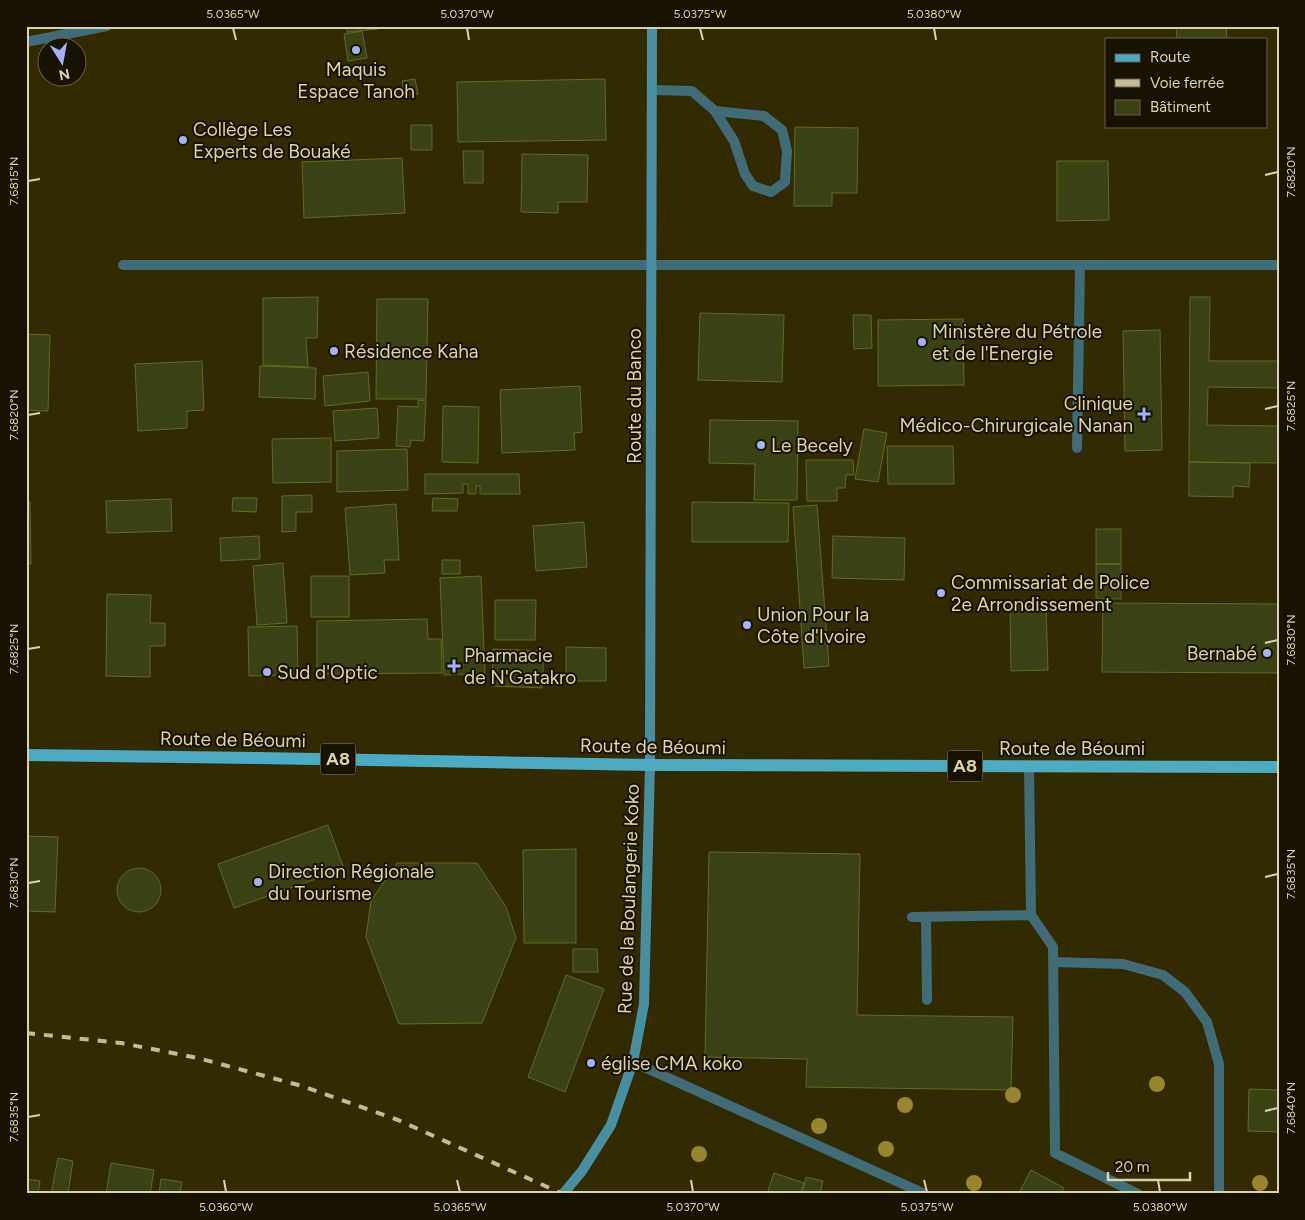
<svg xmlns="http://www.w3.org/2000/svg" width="1305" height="1220" viewBox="0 0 1305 1220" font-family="Figtree,sans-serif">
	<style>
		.building { fill: #3a4113; stroke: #606b1f }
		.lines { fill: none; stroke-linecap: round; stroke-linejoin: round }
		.lane { stroke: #416b77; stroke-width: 10 }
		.street { stroke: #416b77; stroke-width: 10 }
		.secondary { stroke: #488fa2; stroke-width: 10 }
		.primary { stroke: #4cabc3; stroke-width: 12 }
		.rail { stroke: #c3bb95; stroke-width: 4; stroke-dasharray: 9 9; stroke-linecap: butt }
		.tree { fill: #97852f }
		.ticks { fill: none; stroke: #dbd3ae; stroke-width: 2 }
		.poi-dot { fill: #a6b1fc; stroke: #181200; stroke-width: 2 }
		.labels { text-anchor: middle; stroke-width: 4; stroke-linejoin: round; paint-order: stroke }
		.shield { fill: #181200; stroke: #a0997a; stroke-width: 1 }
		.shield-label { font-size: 18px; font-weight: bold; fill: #dbd3ae }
		.poi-label { font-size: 19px; fill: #dbd3ae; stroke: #181200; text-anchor: start }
		.street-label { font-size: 19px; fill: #dbd3ae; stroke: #181200 }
		.neatline { fill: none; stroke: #dbd3ae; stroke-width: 2 }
		.ticks-label { font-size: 12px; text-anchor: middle; fill: #dbd3ae }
	</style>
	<rect width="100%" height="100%" fill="#322a00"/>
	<path class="building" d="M347,26H378V29L347,32Z
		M1176,26H1226L1227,39H1177Z
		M362,31L367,58L348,61L344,34Z
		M415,79L418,94L404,97L402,81Z
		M605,79L606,140L458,142L457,82Z
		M411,125H432V150H411Z
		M795,127L858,128L857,193H832V206H794Z
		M463,151H483V183H464Z
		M522,154L588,155L587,202H558V213L521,212Z
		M402,158L405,213L304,218L302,162Z
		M1057,161H1108L1109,220L1057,221Z
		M318,297L317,338H306L308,367L263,365V298Z
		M1190,297H1210L1209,361H1279V388L1208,387L1207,425L1279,426V463L1189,462Z
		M377,299H428L426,399H376Z
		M700,313L784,315L782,382L698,380Z
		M853,315H871L872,348L854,349Z
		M963,319L964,385L878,386V320Z
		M1160,330L1162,450L1125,451L1123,331Z
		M26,334L50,335L48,411L26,410Z
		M202,361L204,410L187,411V428L138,431L135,364Z
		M260,366L316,368L315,399L259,397Z
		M368,372L370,401L325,406L323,376Z
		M580,386L582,432L574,433L575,450L502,453L500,390Z
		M418,400L426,401L424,441L411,440L410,447L396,446L398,406L418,407Z
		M443,406L479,407L478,463L442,462Z
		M377,408L379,438L335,441L333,411Z
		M710,420L798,421L797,500H754L755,464L709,463Z
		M864,429L887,433L878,482L855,479Z
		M331,438V482L273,483L272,439Z
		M887,446H953L954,484H888Z
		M407,449L408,490L337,492V451Z
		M806,460H853L854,475H846L845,488H837V501H807Z
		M1189,462L1250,463L1249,487L1233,486V497L1189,496Z
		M425,474H519L520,494H480V486H476V494H468V484H463V493L425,494Z
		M312,495V512H296V531L282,532V496Z
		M233,498H257L256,512L232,511Z
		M433,498L458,499L457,511H432Z
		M171,499L172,531L107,533L106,501Z
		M26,502H30L31,564H26Z
		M692,502L789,503L788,542H692Z
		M396,504L399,560H384L385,573L350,575L345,508Z
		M817,505L829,666L804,668L793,507Z
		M584,522L587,567L536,571L533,526Z
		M1096,529H1121V564H1096Z
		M259,536L260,559L221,561L220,538Z
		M833,536L905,538L904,580L832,578Z
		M442,560H460V574H442Z
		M283,563L287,623L257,625L253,566Z
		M1096,564H1121V599H1096Z
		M311,576H349V617H311Z
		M481,576L485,673L444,675L440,578Z
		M107,594L151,595L150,623H165V646H150V677L106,676Z
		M495,600H536L535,640H495Z
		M1103,603L1279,604V673L1102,672Z
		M1010,606H1046L1048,670L1011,671Z
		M427,619L428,639H441L442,673L317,674V621Z
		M297,626L298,675L249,676L248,627Z
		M566,647L606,648V681H566Z
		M493,649L544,651L542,688L492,686Z
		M328,825L344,869L234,908L218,864Z
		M26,836L58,837L55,912L26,911Z
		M576,849V943H524L523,850Z
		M709,852L860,854L857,1015L1013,1017L1011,1090L806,1087L807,1059L705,1057Z
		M397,863H477L506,907L516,938L482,1023L399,1024L366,937L371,901Z
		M117 890a22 22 0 1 1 44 0a22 22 0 1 1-44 0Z
		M573,949H597L598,972H573Z
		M566,975L604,989L565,1092L528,1077Z
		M1249,1089L1279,1090V1132L1248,1131Z
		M58,1158L73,1161L68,1194H51Z
		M111,1163L154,1170L150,1194H106Z
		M1031,1170L1064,1188L1061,1194L1019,1193Z
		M774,1173L804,1183L800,1194H767Z
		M806,1177L823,1181L820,1194H802Z
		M26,1179L40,1181L38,1194H26Z
		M161,1179L182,1182L180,1194H159Z"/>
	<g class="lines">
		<path class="lane" d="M652,90L692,91L715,111L734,141L745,174L753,186L771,192L785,182L787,151L782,130L764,116L715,111
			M1077,448L1080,265
			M1029,767L1031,915L1053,947L1055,1153L1138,1194
			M912,917L1031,915
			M926,917L927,1000
			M1053,962L1123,964L1163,975L1185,992L1207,1022L1219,1064V1194"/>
		<path class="street" d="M26,42L107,26
			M123,265H1279
			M633,1062L925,1194"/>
		<path class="secondary" d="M563,1194L582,1171L611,1125L633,1062L644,1004L650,765L652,26"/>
		<path class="primary" d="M26,755L259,758L650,765L1279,767"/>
		<path class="rail" d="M26,1033L121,1043L198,1058L302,1086L398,1120L563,1194"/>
	</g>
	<g class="tree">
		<circle cx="1157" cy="1084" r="8"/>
		<circle cx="1013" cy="1095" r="8"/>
		<circle cx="905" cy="1105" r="8"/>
		<circle cx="819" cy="1126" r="8"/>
		<circle cx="886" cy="1149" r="8"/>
		<circle cx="699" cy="1154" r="8"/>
		<circle cx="974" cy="1183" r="8"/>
		<circle cx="1260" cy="1183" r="8"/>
	</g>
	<path class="ticks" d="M233,28L236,40M467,28L469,40M700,28L703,40M934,28L936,40M1265,175L1278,172M28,181L40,179M1265,409L1278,406M28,415L40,413M1265,643L1278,640M28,649L40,647M1265,877L1278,874M28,883L40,881M1265,1111L1278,1108M28,1117L40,1115M224,1180L226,1192M457,1180L460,1192M691,1180L693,1192M924,1180L927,1192M1158,1180L1160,1192"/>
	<g class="poi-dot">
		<circle cx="356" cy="50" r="5"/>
		<circle cx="183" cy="140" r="5"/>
		<circle cx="922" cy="342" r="5"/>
		<circle cx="334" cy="351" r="5"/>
		<path d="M1141.5 406.5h5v5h5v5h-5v5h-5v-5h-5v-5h5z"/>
		<circle cx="761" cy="445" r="5"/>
		<circle cx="941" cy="593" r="5"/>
		<circle cx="747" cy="625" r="5"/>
		<circle cx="1267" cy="653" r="5"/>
		<path d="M451.5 658.5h5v5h5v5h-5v5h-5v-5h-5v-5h5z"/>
		<circle cx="267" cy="672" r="5"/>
		<circle cx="258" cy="882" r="5"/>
		<circle cx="591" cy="1063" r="5"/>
	</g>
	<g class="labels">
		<g class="shield">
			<rect x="320.5" y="743.5" width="35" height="31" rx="4"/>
			<rect x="947.5" y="750.5" width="35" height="31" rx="4"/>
		</g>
		<g class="shield-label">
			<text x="338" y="765">A8</text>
			<text x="965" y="772">A8</text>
		</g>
		<g class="poi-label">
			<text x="356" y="76" text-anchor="middle">Maquis<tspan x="356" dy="22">Espace Tanoh</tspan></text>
			<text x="193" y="136">Collège Les<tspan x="193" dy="22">Experts de Bouaké</tspan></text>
			<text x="932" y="338">Ministère du Pétrole<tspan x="932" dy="22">et de l'Energie</tspan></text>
			<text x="344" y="358">Résidence Kaha</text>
			<text x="1133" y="410" text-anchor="end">Clinique<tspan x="1133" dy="22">Médico-Chirurgicale Nanan</tspan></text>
			<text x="771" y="452">Le Becely</text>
			<text x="951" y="589">Commissariat de Police<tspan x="951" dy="22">2e Arrondissement</tspan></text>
			<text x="757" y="621">Union Pour la<tspan x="757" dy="22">Côte d'Ivoire</tspan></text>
			<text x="1257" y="660" text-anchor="end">Bernabé</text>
			<text x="464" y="662">Pharmacie<tspan x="464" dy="22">de N'Gatakro</tspan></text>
			<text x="277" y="679">Sud d'Optic</text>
			<text x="268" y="878">Direction Régionale<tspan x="268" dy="22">du Tourisme</tspan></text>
			<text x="601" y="1070">église CMA koko</text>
		</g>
		<g class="street-label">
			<text transform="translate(634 396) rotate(-90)" y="7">Route du Banco</text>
			<text transform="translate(233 739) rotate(1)" y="7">Route de Béoumi</text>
			<text transform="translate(653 746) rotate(1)" y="7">Route de Béoumi</text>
			<text x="1072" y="755">Route de Béoumi</text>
			<text transform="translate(628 899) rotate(-88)" y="7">Rue de la Boulangerie Koko</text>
		</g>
	</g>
	<rect width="1305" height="1220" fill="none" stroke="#181200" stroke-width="55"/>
	<rect x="1105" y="38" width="162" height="90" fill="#181200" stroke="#665f46"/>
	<rect x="1115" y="54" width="25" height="8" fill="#4cabc3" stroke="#665f46"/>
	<text x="1150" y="62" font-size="15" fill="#dbd3ae">Route</text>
	<rect x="1115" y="79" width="25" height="8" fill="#c3bb95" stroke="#665f46"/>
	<text x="1150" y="88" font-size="15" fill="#dbd3ae">Voie ferrée</text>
	<rect x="1115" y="100" width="25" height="15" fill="#3a4113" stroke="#665f46"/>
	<text x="1150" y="112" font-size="15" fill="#dbd3ae">Bâtiment</text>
	<g transform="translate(62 62) rotate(169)"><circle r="24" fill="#181200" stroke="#665f46"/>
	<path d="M0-4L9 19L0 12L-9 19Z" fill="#a6b1fc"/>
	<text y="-8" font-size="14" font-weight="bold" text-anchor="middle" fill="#dbd3ae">N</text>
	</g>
	<path d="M1108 1172v8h82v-8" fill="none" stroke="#dbd3ae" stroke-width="2.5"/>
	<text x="1115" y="1172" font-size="15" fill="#dbd3ae" stroke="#181200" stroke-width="4" paint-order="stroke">20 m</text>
	<rect x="28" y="28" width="1250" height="1164" class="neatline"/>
	<g class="ticks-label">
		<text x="233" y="18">5.0365°W</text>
		<text x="467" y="18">5.0370°W</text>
		<text x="700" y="18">5.0375°W</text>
		<text x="934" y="18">5.0380°W</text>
		<text transform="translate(1291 172) rotate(-90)" y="4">7.6820°N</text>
		<text transform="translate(14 181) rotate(-90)" y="4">7.6815°N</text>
		<text transform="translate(1291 406) rotate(-90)" y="4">7.6825°N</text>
		<text transform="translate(14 415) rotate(-90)" y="4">7.6820°N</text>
		<text transform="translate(1291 640) rotate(-90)" y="4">7.6830°N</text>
		<text transform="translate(14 649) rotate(-90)" y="4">7.6825°N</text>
		<text transform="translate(1291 874) rotate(-90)" y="4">7.6835°N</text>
		<text transform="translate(14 883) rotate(-90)" y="4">7.6830°N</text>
		<text transform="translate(1291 1108) rotate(-90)" y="4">7.6840°N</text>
		<text transform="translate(14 1117) rotate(-90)" y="4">7.6835°N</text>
		<text x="226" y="1211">5.0360°W</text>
		<text x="460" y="1211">5.0365°W</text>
		<text x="693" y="1211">5.0370°W</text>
		<text x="927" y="1211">5.0375°W</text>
		<text x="1160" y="1211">5.0380°W</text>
	</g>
</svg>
